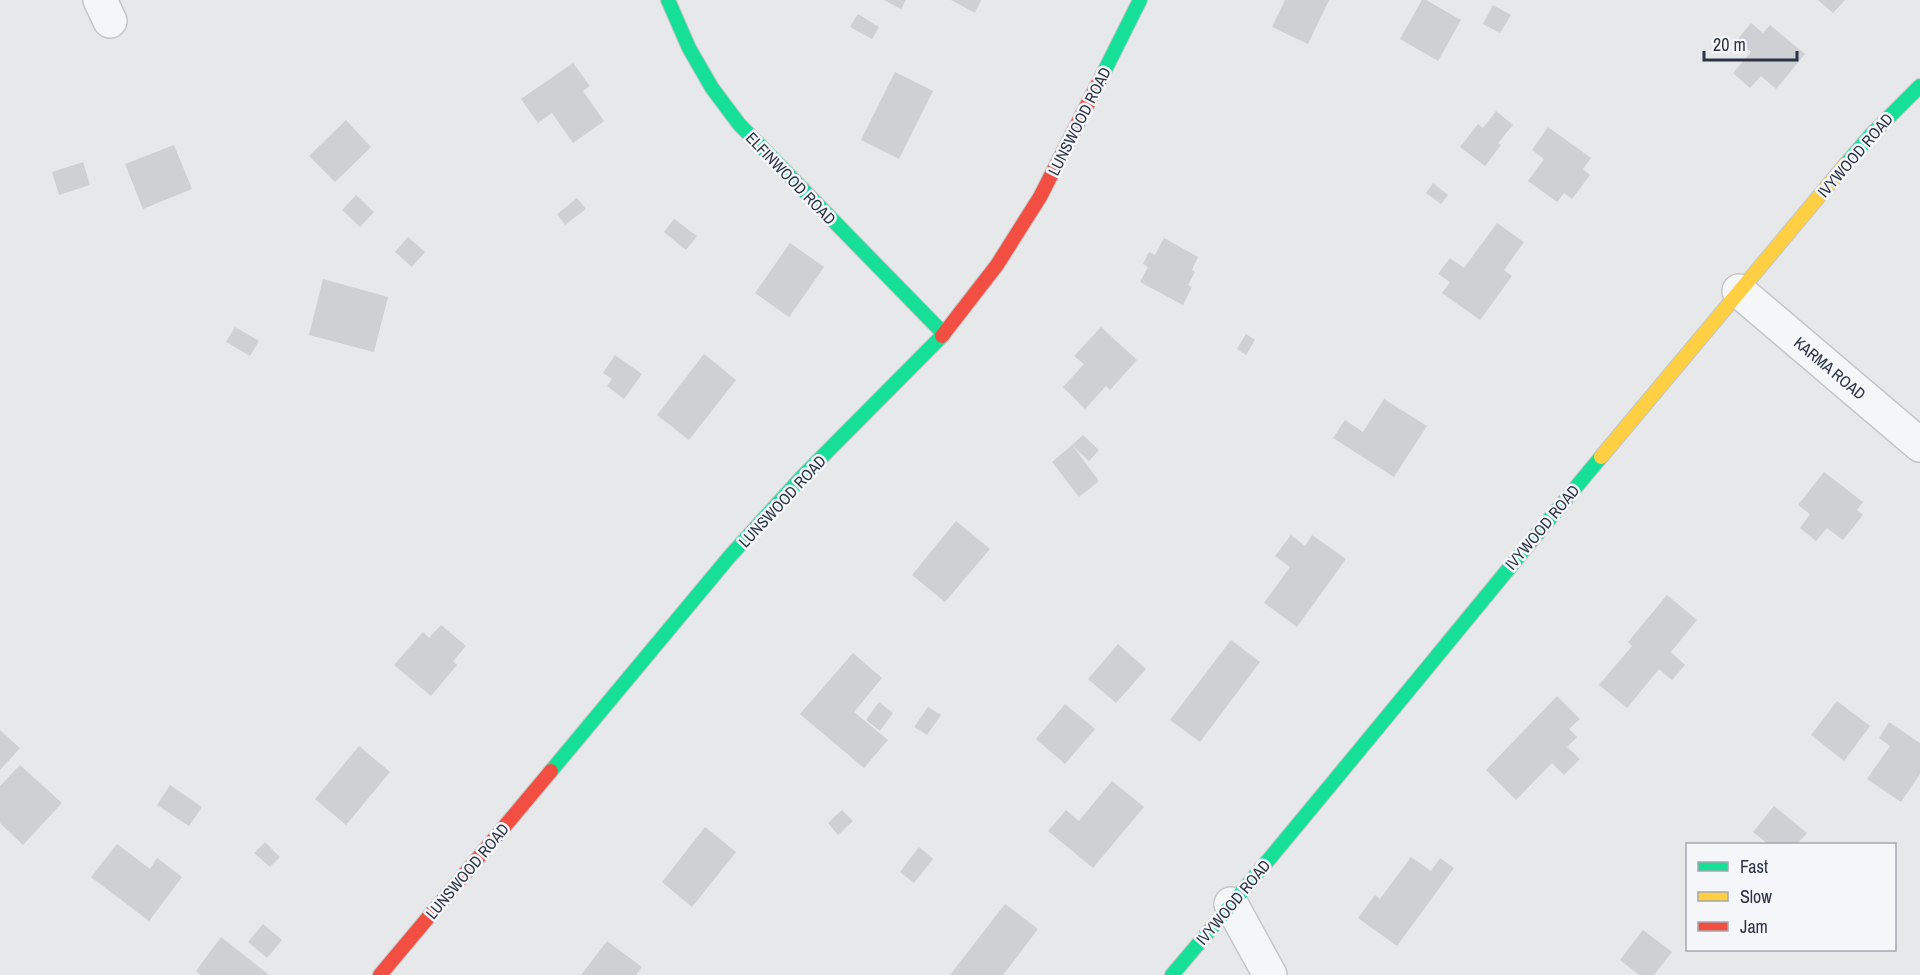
<svg xmlns="http://www.w3.org/2000/svg" width="1920" height="975" viewBox="0 0 1920 975" font-family="'Archivo Narrow',sans-serif">
	<style>
		.building { fill: #ced0d3 }
		.lines { fill: none; stroke-linecap: round; stroke-linejoin: round }
		.street-casing { stroke: #c4c6c8; stroke-width: 36 }
		.fast-casing { stroke: #c4c6c8; stroke-width: 16 }
		.slow-casing { stroke: #c4c6c8; stroke-width: 16 }
		.jam-casing { stroke: #c4c6c8; stroke-width: 16 }
		.street { stroke: #f5f6f7; stroke-width: 33 }
		.fast { stroke: #16e098; stroke-width: 14 }
		.slow { stroke: #ffcf43; stroke-width: 14 }
		.jam { stroke: #f24e42; stroke-width: 14 }
		.labels { text-anchor: middle; stroke-width: 5; stroke-linejoin: round; paint-order: stroke }
		.street-label { font-size: 16px; fill: #2b3445; stroke: #f4f6f9 }
	</style>
	<rect width="100%" height="100%" fill="#e6e8ea"/>
	<path class="building" d="M884,0H906L901,9Z
		M951,0H981L975,13Z
		M1285,0H1329L1308,44L1272,27Z
		M1422,0H1426L1461,20L1438,61L1400,39Z
		M1818,0H1845L1833,13Z
		M1493,5L1511,15L1500,33L1483,24Z
		M858,14L879,27L872,39L850,27Z
		M1751,23L1763,33L1770,25L1805,54L1776,89L1761,76L1750,88L1733,73L1751,52L1737,40Z
		M573,63L590,86L583,91L604,121L573,143L552,113L538,123L521,99Z
		M895,72L933,91L899,159L861,140Z
		M1496,111L1513,125L1498,143L1501,145L1485,166L1460,147L1478,124L1483,128Z
		M346,120L371,147L335,182L309,156Z
		M1548,127L1591,158L1583,169L1590,175L1572,199L1564,193L1557,202L1528,181L1544,159L1532,150Z
		M174,145L192,189L143,209L125,164Z
		M83,162L90,185L59,195L52,172Z
		M1433,183L1448,195L1441,204L1426,193Z
		M356,195L374,212L360,227L342,210Z
		M577,198L586,209L565,225L557,214Z
		M674,219L697,236L686,250L664,232Z
		M1497,223L1524,242L1504,270L1512,276L1480,320L1442,293L1450,282L1438,274L1450,258L1464,268Z
		M408,237L425,252L412,267L395,252Z
		M1164,238L1198,257L1192,270L1195,272L1188,285L1192,287L1183,305L1140,282L1148,267L1143,264L1149,252L1155,255Z
		M790,243L824,267L789,317L755,293Z
		M323,279L388,297L374,352L309,335Z
		M235,327L259,341L250,356L226,342Z
		M1101,327L1137,360L1110,390L1106,386L1085,409L1063,387L1084,364L1074,356Z
		M1246,334L1255,340L1246,355L1237,349Z
		M704,354L736,380L689,440L657,415Z
		M615,355L642,374L624,399L607,386L612,379L603,373Z
		M1384,399L1427,426L1394,477L1333,438L1345,420L1363,432Z
		M1083,435L1099,450L1089,461L1072,445Z
		M1072,445L1099,481L1079,497L1052,462Z
		M1824,472L1863,502L1857,510L1863,515L1843,540L1827,528L1816,541L1800,528L1810,514L1798,505Z
		M956,521L990,549L945,602L912,575Z
		M1291,535L1305,546L1312,535L1346,559L1297,627L1264,603L1290,567L1275,556Z
		M1667,595L1697,620L1671,652L1685,665L1672,680L1659,669L1627,708L1599,685L1632,646L1628,642Z
		M441,625L466,646L453,661L457,665L431,696L394,665L423,632L429,638Z
		M1231,640L1260,662L1200,742L1170,720Z
		M1118,644L1146,669L1116,703L1088,679Z
		M853,653L882,678L854,712L888,740L864,768L800,714Z
		M1557,696L1580,719L1569,729L1577,737L1567,747L1580,759L1564,775L1552,763L1516,800L1486,770Z
		M1837,701L1870,726L1844,761L1811,735Z
		M879,702L893,713L880,731L866,720Z
		M1065,704L1095,729L1065,764L1036,739Z
		M928,707L941,715L927,735L914,727Z
		M1889,722L1920,743V774L1901,802L1867,779L1890,746L1879,738Z
		M0,730L20,748L0,770Z
		M359,746L390,772L346,825L315,799Z
		M20,765L62,803L23,845L0,823V786Z
		M1112,781L1144,807L1093,868L1048,831L1066,810L1079,821Z
		M170,785L202,807L189,826L157,805Z
		M1774,806L1807,833L1797,844H1768L1753,832Z
		M842,810L853,821L838,835L828,823Z
		M705,827L736,852L692,907L662,882Z
		M265,842L280,857L270,867L254,853Z
		M117,844L150,869L157,858L182,877L149,921L91,877Z
		M919,847L933,859L914,883L900,872Z
		M1411,857L1431,871L1440,858L1454,868L1397,946L1358,918L1375,895L1380,899Z
		M1005,904L1038,929L1003,975H950Z
		M263,924L282,940L267,958L248,942Z
		M1643,930L1672,952L1654,975H1639L1620,960Z
		M221,937L268,974L267,975H201L196,971Z
		M607,941L642,967L636,975H581Z"/>
	<g class="lines">
		<g class="street-casing">
			<path id="street" d="M100,0L110,21
				M1739,291L1920,445
				M1231,904L1270,975"/>
		</g>
		<g class="fast-casing">
			<path id="fast" d="M668,0L689,48L712,88L739,124L944,334
				M1102,76L1140,0
				M1846,164L1870,136L1920,86
				M551,771L730,556L801,478L942,336
				M1172,975C1317,804 1458,629 1601,457"/>
		</g>
		<g class="slow-casing">
			<path id="slow" d="M1601,457L1846,164"/>
		</g>
		<g class="jam-casing">
			<path id="jam" d="M942,336L997,265L1040,197L1102,76
				M380,975L551,771"/>
		</g>
		<use href="#street" class="street"/>
		<use href="#fast" class="fast"/>
		<use href="#slow" class="slow"/>
		<use href="#jam" class="jam"/>
	</g>
	<g class="labels">
		<g class="street-label">
			<text transform="translate(1079 121) rotate(-63)" y="6">LUNSWOOD ROAD</text>
			<text transform="translate(1855 155) rotate(-49)" y="6">IVYWOOD ROAD</text>
			<text transform="translate(791 178) rotate(46)" y="6">ELFINWOOD ROAD</text>
			<text transform="translate(1830 368) rotate(40)" y="6">KARMA ROAD</text>
			<text transform="translate(782 501) rotate(-47)" y="6">LUNSWOOD ROAD</text>
			<text transform="translate(1542 527) rotate(-50)" y="6">IVYWOOD ROAD</text>
			<text transform="translate(467 871) rotate(-50)" y="6">LUNSWOOD ROAD</text>
			<text transform="translate(1233 902) rotate(-50)" y="6">IVYWOOD ROAD</text>
		</g>
	</g>
	<rect x="1686" y="843" width="210" height="108" fill="#f4f6f9" stroke="#a4a8b1" stroke-width="1.5"/>
	<rect x="1698" y="862" width="30" height="9" fill="#16e098" stroke="#a4a8b1" stroke-width="1.5"/>
	<text x="1740" y="873" font-size="18" fill="#2b3445">Fast</text>
	<rect x="1698" y="892" width="30" height="9" fill="#ffcf43" stroke="#a4a8b1" stroke-width="1.5"/>
	<text x="1740" y="903" font-size="18" fill="#2b3445">Slow</text>
	<rect x="1698" y="922" width="30" height="9" fill="#f24e42" stroke="#a4a8b1" stroke-width="1.5"/>
	<text x="1740" y="933" font-size="18" fill="#2b3445">Jam</text>
	<path d="M1704 51v9h93v-9" fill="none" stroke="#2b3445" stroke-width="3"/>
	<text x="1713" y="51" font-size="18" fill="#2b3445" stroke="#f4f6f9" stroke-width="4.5" paint-order="stroke">20 m</text>
</svg>
